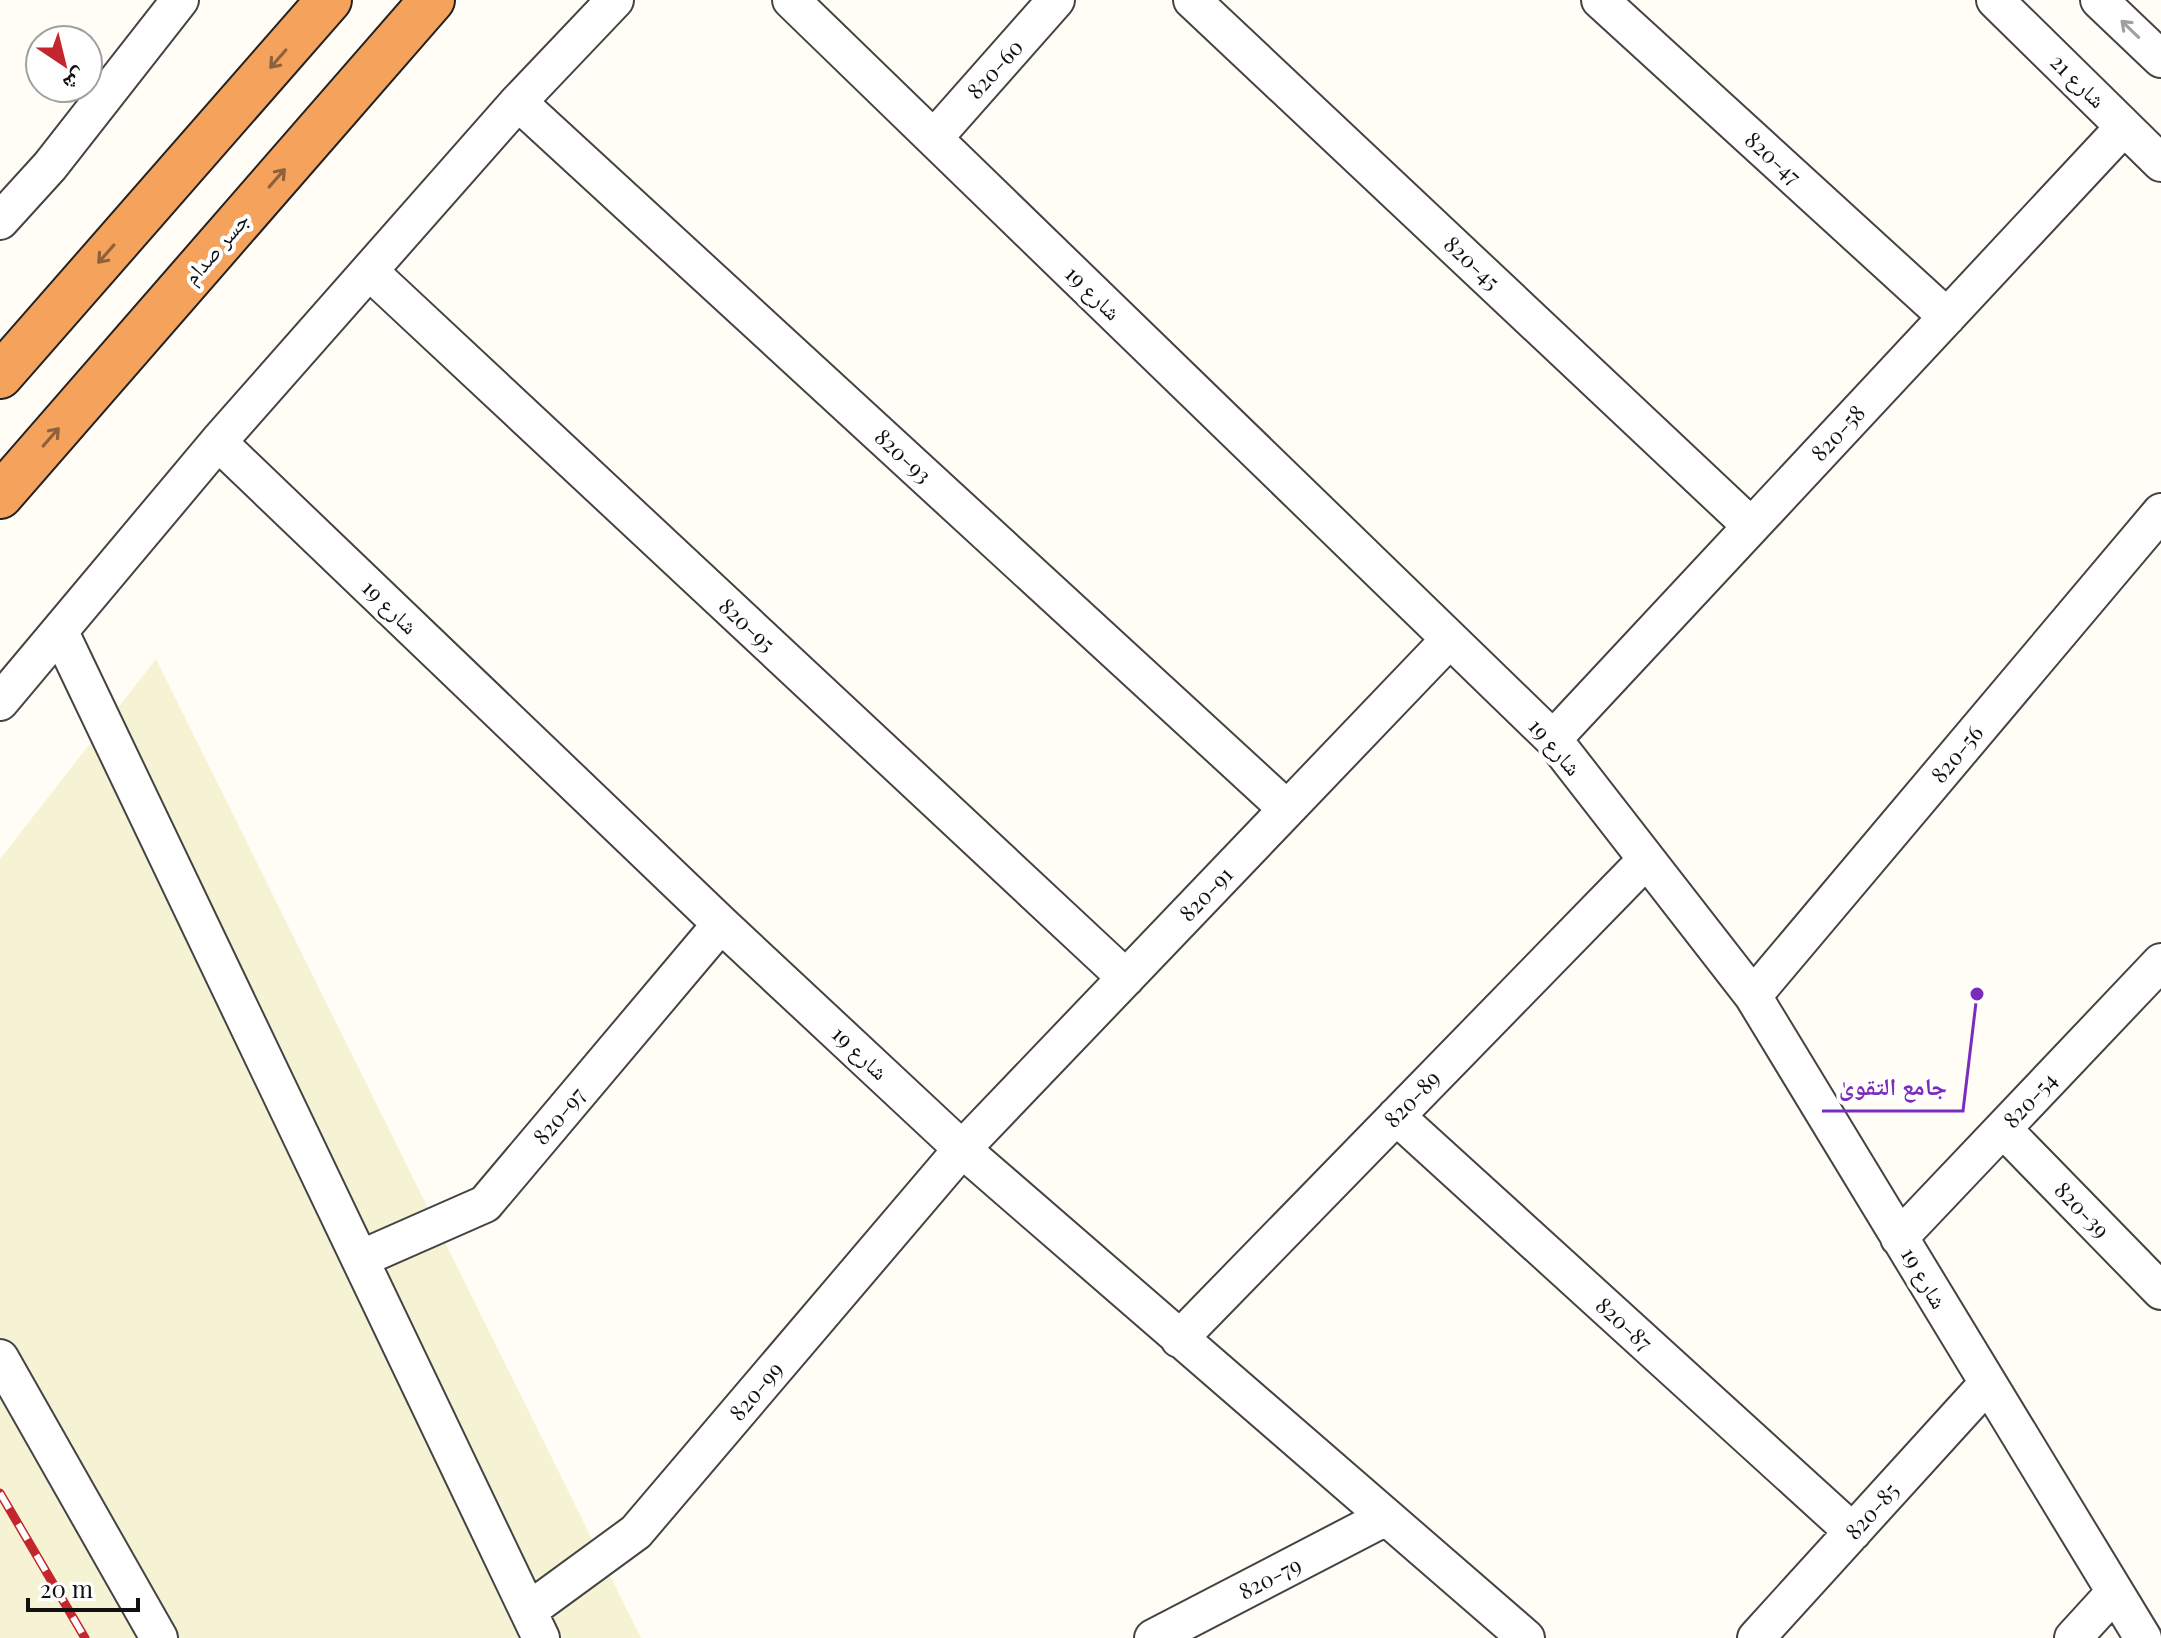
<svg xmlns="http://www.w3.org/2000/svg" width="2161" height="1638" viewBox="0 0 2161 1638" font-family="'Playfair Display','Noto Naskh Arabic',serif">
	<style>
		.farmland { fill: #f6f3d4 }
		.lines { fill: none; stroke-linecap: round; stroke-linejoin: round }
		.minor-casing { stroke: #444; stroke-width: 40 }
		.highway-casing { stroke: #222; stroke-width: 48 }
		.minor { stroke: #fff; stroke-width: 36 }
		.highway { stroke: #f5a25d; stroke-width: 44 }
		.rail-casing { stroke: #c4262e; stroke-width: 9 }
		.rail { stroke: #fff; stroke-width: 6; stroke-dasharray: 18; stroke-linecap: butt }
		.oneway { stroke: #a0a0a0 }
		.oneway2 { stroke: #8e613b }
		.labels { text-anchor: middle; stroke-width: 8; stroke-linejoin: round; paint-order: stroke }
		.street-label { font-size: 22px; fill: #111; stroke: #fff }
		.leader { fill: none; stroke: #7b2cbf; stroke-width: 3 }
		.callout-dot { fill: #7b2cbf; stroke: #fff; stroke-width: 3 }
		.callout-label { font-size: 24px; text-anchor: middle; font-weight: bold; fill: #7b2cbf; stroke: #fff; stroke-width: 8; stroke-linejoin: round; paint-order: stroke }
	</style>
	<rect width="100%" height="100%" fill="#fffdf5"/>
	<path class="farmland" d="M156,659L641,1638H0V859Z"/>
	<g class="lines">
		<g class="minor-casing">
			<path id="minor" d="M791,0L1553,739L1753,996L2143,1638
				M1192,0L1751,526
				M1600,0L1947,317
				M1995,0L2161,163
				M2099,0L2161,59
				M518,102L1287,809
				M934,138L1056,0
				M0,221L50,166L180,0
				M369,271L1126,978
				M218,442L721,924L962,1149L1526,1638
				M60,632L541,1638
				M0,702L218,442L518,102L615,0
				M1553,739L2124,127
				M1753,996L2161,512
				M1396,1116L1853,1532
				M2003,1129L2161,1291
				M1899,1238L2161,962
				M360,1259L485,1204L721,924
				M1179,1339L1646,860
				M0,1358L159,1638
				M528,1611L636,1532L962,1149L1449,640
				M1153,1638L1386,1517
				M1756,1638L1988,1383
				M2073,1638L2115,1592"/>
		</g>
		<g class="highway-casing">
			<path id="highway" d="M0,376L329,0
				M0,496L432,0"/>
		</g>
		<use href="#minor" class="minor"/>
		<use href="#highway" class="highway"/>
		<g class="rail-casing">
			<path id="rail" d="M0,1493L85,1638"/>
		</g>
		<use href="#rail" class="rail"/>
	</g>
	<defs><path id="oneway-shaft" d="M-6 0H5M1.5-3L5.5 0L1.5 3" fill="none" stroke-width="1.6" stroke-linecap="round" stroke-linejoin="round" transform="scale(2)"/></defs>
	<use class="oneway" href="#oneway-shaft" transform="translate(2130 29) rotate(-136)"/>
	<g class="oneway2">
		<use href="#oneway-shaft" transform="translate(278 59) rotate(131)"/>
		<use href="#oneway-shaft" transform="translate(277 178) rotate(-49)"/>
		<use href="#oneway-shaft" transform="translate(106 254) rotate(131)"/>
		<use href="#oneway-shaft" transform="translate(51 437) rotate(-49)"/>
	</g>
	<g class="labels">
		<g class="street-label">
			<text transform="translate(995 69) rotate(-48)" y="8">820-60</text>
			<text transform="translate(2078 81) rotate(44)" y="8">شارع 21</text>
			<text transform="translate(1773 158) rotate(42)" y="8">820-47</text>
			<text transform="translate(216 248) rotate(-49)" y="8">جسر صدام</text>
			<text transform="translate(1472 263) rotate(43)" y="8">820-45</text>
			<text transform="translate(1093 293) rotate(44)" y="8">شارع 19</text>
			<text transform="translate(1838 433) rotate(-47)" y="8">820-58</text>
			<text transform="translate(903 456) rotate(43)" y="8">820-93</text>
			<text transform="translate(390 607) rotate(44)" y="8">شارع 19</text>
			<text transform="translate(747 625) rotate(43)" y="8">820-95</text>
			<text transform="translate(1555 747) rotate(49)" y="8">شارع 19</text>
			<text transform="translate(1957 754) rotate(-50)" y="8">820-56</text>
			<text transform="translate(1206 894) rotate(-46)" y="8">820-91</text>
			<text transform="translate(860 1053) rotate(43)" y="8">شارع 19</text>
			<text transform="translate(1412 1099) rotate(-46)" y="8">820-89</text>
			<text transform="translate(2030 1100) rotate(-47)" y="8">820-54</text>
			<text transform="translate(559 1116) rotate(-50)" y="8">820-97</text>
			<text transform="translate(2082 1210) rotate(46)" y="8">820-39</text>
			<text transform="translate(1924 1278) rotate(59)" y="8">شارع 19</text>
			<text transform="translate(1624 1324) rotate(42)" y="8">820-87</text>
			<text transform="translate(756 1391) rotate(-50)" y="8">820-99</text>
			<text transform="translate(1872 1511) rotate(-48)" y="8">820-85</text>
			<text transform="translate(1270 1578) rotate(-27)" y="8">820-79</text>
		</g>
	</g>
	<path class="leader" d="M1977 994L1963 1111H1822"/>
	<circle class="callout-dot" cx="1977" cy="994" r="8"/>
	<g class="callout-label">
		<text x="1893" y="1095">جامع التقوىٰ</text>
	</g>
	<g transform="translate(64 64) rotate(145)"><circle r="38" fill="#ffffff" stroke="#a0a0a0" stroke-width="2"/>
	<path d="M0-6L14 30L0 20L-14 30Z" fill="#c4262e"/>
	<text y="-12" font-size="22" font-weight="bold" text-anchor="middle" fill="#111111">ش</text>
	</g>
	<path d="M28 1598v12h110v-12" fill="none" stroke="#111111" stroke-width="4"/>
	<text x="40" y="1598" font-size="24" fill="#111111" stroke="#ffffff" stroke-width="6" paint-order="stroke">20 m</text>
</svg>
